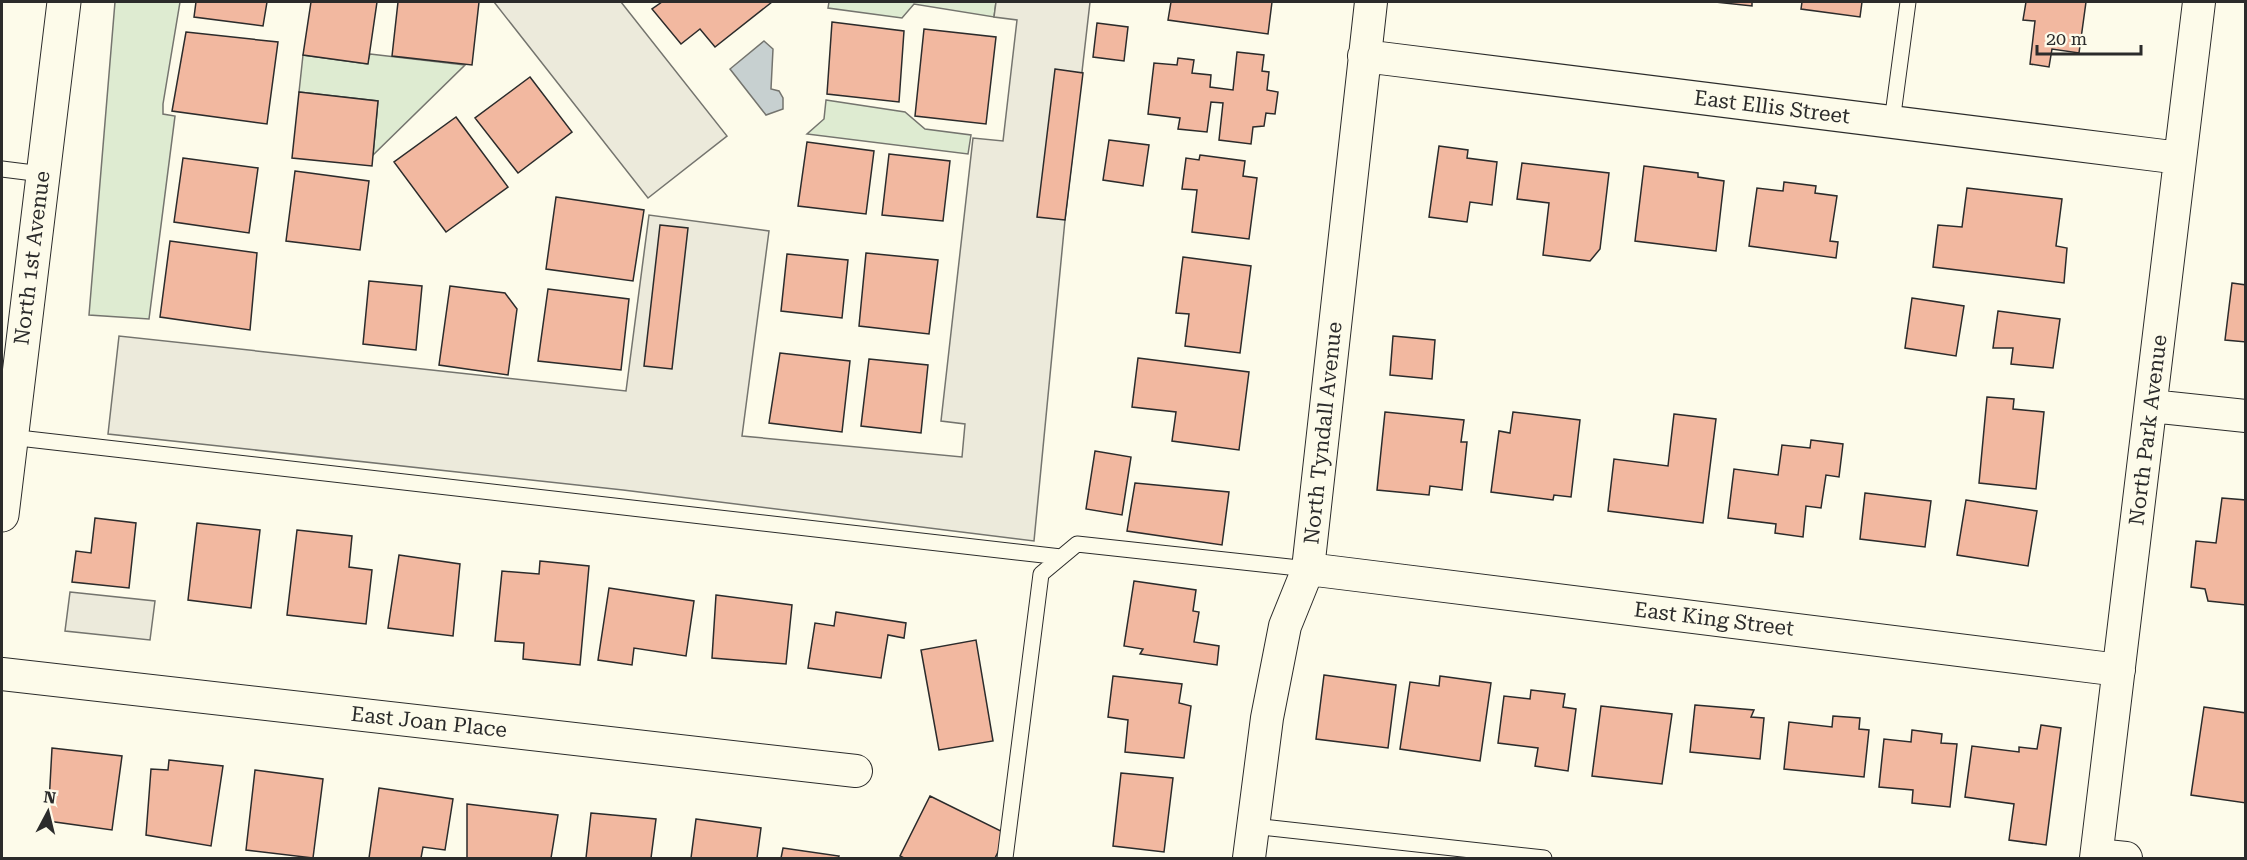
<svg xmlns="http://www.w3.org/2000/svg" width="2247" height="860" viewBox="0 0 2247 860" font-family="'Roboto Serif',serif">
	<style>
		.green { fill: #deebd1; stroke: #74746e; stroke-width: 1.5 }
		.parking { fill: #eceadb; stroke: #74746e; stroke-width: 1.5 }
		.water { fill: #c7d0d0; stroke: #74746e; stroke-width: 1.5 }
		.building { fill: #f2b8a0; stroke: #2b2b2b; stroke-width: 1.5 }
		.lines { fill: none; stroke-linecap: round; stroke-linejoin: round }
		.service-casing { stroke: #2b2b2b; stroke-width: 17 }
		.minor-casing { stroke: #2b2b2b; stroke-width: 34 }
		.secondary-casing { stroke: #2b2b2b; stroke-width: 35 }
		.service { stroke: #fdfbea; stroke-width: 15 }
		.minor { stroke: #fdfbea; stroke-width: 32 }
		.secondary { stroke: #fdfbea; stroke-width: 33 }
		.labels { text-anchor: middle; stroke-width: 4.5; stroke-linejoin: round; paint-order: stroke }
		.street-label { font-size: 21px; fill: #2b2b2b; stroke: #fdfbea }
	</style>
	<rect width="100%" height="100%" fill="#fdfbea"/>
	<path class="green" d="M115,2H180L163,104V114L175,116L149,319L89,315Z
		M829,2H996L994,17L914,4L902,18L828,8Z
		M370,54L465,65L373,155L378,101L299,92L303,55L367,64Z
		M826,100L905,112L925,129L971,135L968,154L807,134L824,119Z"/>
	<path class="parking" d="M494,2H621L727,136L648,198Z
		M996,2H1090L1065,220L1034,541L623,490L108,434L119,336L626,391L649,215L769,231L742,436L962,457L965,424L941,421L973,138L1003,141L1017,20L994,17Z
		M70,592L155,601L150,640L65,631Z"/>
	<path class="water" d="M764,41L773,49L771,89L779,91L783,98V109L766,115L730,69Z"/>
	<path class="building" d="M196,2H267L263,26L194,17Z
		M311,2H377L368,64L303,55Z
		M398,2H479L472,65L392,56Z
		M662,2H772L715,47L700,29L681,44L652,9Z
		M1171,2H1272L1268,34L1168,20Z
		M1715,2H1752V6Z
		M1795,2H1862L1860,17L1801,9L1802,2Z
		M2026,2H2086L2079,53L2052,49L2049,67L2030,64L2035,21L2023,20Z
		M832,22L904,31L899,102L827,94Z
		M1097,23L1128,27L1124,61L1093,57Z
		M924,29L996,37L986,124L915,116Z
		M186,32L278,42L267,124L172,111Z
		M1237,52L1264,55L1262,71L1269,72L1267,90L1278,92L1275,114L1266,113L1264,126L1253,127L1251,144L1219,140L1223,103L1211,102L1207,132L1178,129L1180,118L1148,114L1154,63L1177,65L1178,58L1194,60L1192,73L1211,75L1210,87L1233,90Z
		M1055,69L1083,73L1065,220L1037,217Z
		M530,77L572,132L518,173L475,118Z
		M299,92L378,101L372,166L292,158Z
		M456,117L508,187L446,232L394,162Z
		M1109,140L1149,145L1143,186L1103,180Z
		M807,142L874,151L866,214L798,206Z
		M1439,146L1468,150L1467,158L1497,162L1492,205L1470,202L1467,222L1429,217Z
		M889,154L950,161L943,221L882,215Z
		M1200,155L1245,161L1243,176L1257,178L1249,239L1192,232L1197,190L1182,189L1186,158L1199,160Z
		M183,158L258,168L249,233L174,222Z
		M1522,163L1609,173L1600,249L1590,261L1543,255L1549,203L1517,199Z
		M1644,166L1698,173V177L1724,181L1716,251L1635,241Z
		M295,171L369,181L360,250L286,241Z
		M1784,182L1816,186L1815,193L1837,196L1830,241L1838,242L1836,258L1749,246L1757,188L1783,191Z
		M1967,188L2062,199L2056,246L2067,248L2064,283L1933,267L1938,225L1962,227Z
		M556,197L644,210L633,281L546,269Z
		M660,225L688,228L672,369L644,366Z
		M170,241L257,253L250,330L160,317Z
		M866,253L938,260L929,334L859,326Z
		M787,254L848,260L842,318L781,311Z
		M1183,257L1251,266L1240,353L1185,346L1189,314L1176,313Z
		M369,281L422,286L416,350L363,344Z
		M2232,283L2246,285V342L2225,340Z
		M450,286L505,293L517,309L508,375L439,365Z
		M548,289L629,299L621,370L538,361Z
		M1912,298L1964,306L1956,356L1905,348Z
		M1998,311L2060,319L2053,368L2011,364L2013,348H1993Z
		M1393,336L1435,340L1432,379L1390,375Z
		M780,353L850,361L842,432L769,423Z
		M1138,358L1249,372L1239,450L1172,441L1176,412L1132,407Z
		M869,359L928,365L921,433L861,426Z
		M1987,397L2014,399L2013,409L2044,412L2036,489L1979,483Z
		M1385,412L1464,420L1461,442H1467L1462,490L1430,486L1429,495L1377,490Z
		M1513,412L1580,420L1571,497L1554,495L1553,500L1491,492L1499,431L1510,433Z
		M1674,414L1716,419L1703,523L1608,511L1614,459L1668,466Z
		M1811,440L1843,444L1839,477L1826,475L1821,508L1806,506L1803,537L1775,533L1776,524L1728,518L1734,469L1778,475L1782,445L1810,448Z
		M1095,451L1131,457L1122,515L1086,509Z
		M1135,483L1229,492L1222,545L1127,531Z
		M1865,493L1931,501L1925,547L1860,539Z
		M2222,498L2246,500V605L2208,601L2205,589L2191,587L2196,541L2216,543Z
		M1966,500L2037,511L2028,566L1957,555Z
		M95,518L136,523L129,588L72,582L76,551L91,553Z
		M197,523L260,530L251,608L188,600Z
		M297,530L352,536L349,567L372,570L366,624L287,615Z
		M399,555L460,564L453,636L388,628Z
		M540,561L589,566L580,665L523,659L524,643L495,641L502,571L539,574Z
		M1134,581L1196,590L1193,611L1199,612L1194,642L1219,646L1217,665L1140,654L1143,649L1124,646Z
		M609,588L694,601L686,656L634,648L632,665L598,660Z
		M716,595L792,605L786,664L712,658Z
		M836,612L906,623L904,638L888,635L881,678L808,668L815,623L834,626Z
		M976,640L993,741L939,750L921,650Z
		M1324,675L1396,685L1388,748L1316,739Z
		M1113,676L1182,684L1179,703L1191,706L1184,758L1125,752L1128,720L1108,717Z
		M1440,676L1491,683L1480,761L1400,749L1410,682L1439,686Z
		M1531,690L1565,694L1563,707L1576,709L1568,771L1535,766L1538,748L1498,743L1504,696L1530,699Z
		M1695,705L1754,710L1751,717L1764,718L1760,759L1690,752Z
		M1601,706L1672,714L1662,784L1592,776Z
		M2204,707L2246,713V803L2191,795Z
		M1833,716L1860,718L1859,729L1869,730L1864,777L1784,769L1789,722L1832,727Z
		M2041,725L2061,728L2046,845L2009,840L2014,804L1965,797L1972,746L2019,752V747L2037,749Z
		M1912,730L1942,734L1941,743L1957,744L1950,807L1912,803L1913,790L1879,787L1884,739L1911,742Z
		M52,748L122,756L112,830L48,821Z
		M169,760L223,766L211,846L146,835L151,769L168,770Z
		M255,770L323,779L313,858L246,850Z
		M1121,773L1173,778L1164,852L1113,846Z
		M379,788L453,799L445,850L423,847L421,858H369Z
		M930,796L1007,834L995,858H904L900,856Z
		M467,804L558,815L551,858H467Z
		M591,813L656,819L651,858H586Z
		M696,819L761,828L757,858H691Z
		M783,848L839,856L838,858H781Z"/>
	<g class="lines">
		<g class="service-casing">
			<path id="service" d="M1892,122L1908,2
				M2,169L42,174
				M10,437L1061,557
				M1253,826L1544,858
				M1005,858L1041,574L1077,544L1308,569"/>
		</g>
		<g class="minor-casing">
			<path id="minor" d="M1364,56L2180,158
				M2151,406L2246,416
				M1308,569L2119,670
				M2,674L856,771
				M2097,855L2126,858
				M1249,858L1267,718L1285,626L1308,569L1371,2
				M2096,858L2199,2"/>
		</g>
		<g class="secondary-casing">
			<path id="secondary" d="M2,515L64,2"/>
		</g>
		<use href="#service" class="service"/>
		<use href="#minor" class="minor"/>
		<use href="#secondary" class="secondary"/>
	</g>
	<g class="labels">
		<g class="street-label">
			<text transform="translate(1772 107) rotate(7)" y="7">East Ellis Street</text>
			<text transform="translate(32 258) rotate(-83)" y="7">North 1st Avenue</text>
			<text transform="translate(2148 430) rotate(-83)" y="7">North Park Avenue</text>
			<text transform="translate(1323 433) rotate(-84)" y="7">North Tyndall Avenue</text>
			<text transform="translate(1714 619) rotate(7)" y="7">East King Street</text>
			<text transform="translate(429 722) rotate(6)" y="7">East Joan Place</text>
		</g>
	</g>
	<rect width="2247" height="860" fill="none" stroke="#2b2b2b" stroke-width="6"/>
	<g transform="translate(48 812) rotate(7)" stroke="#fdfbea" stroke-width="4.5" paint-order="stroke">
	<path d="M0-4.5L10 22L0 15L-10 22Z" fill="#2b2b2b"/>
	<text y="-9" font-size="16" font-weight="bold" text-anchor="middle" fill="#2b2b2b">N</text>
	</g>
	<path d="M2037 45v9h104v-9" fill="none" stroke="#2b2b2b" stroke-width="3"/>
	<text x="2046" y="45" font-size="18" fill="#2b2b2b" stroke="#fdfbea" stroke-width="4.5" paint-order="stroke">20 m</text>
</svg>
